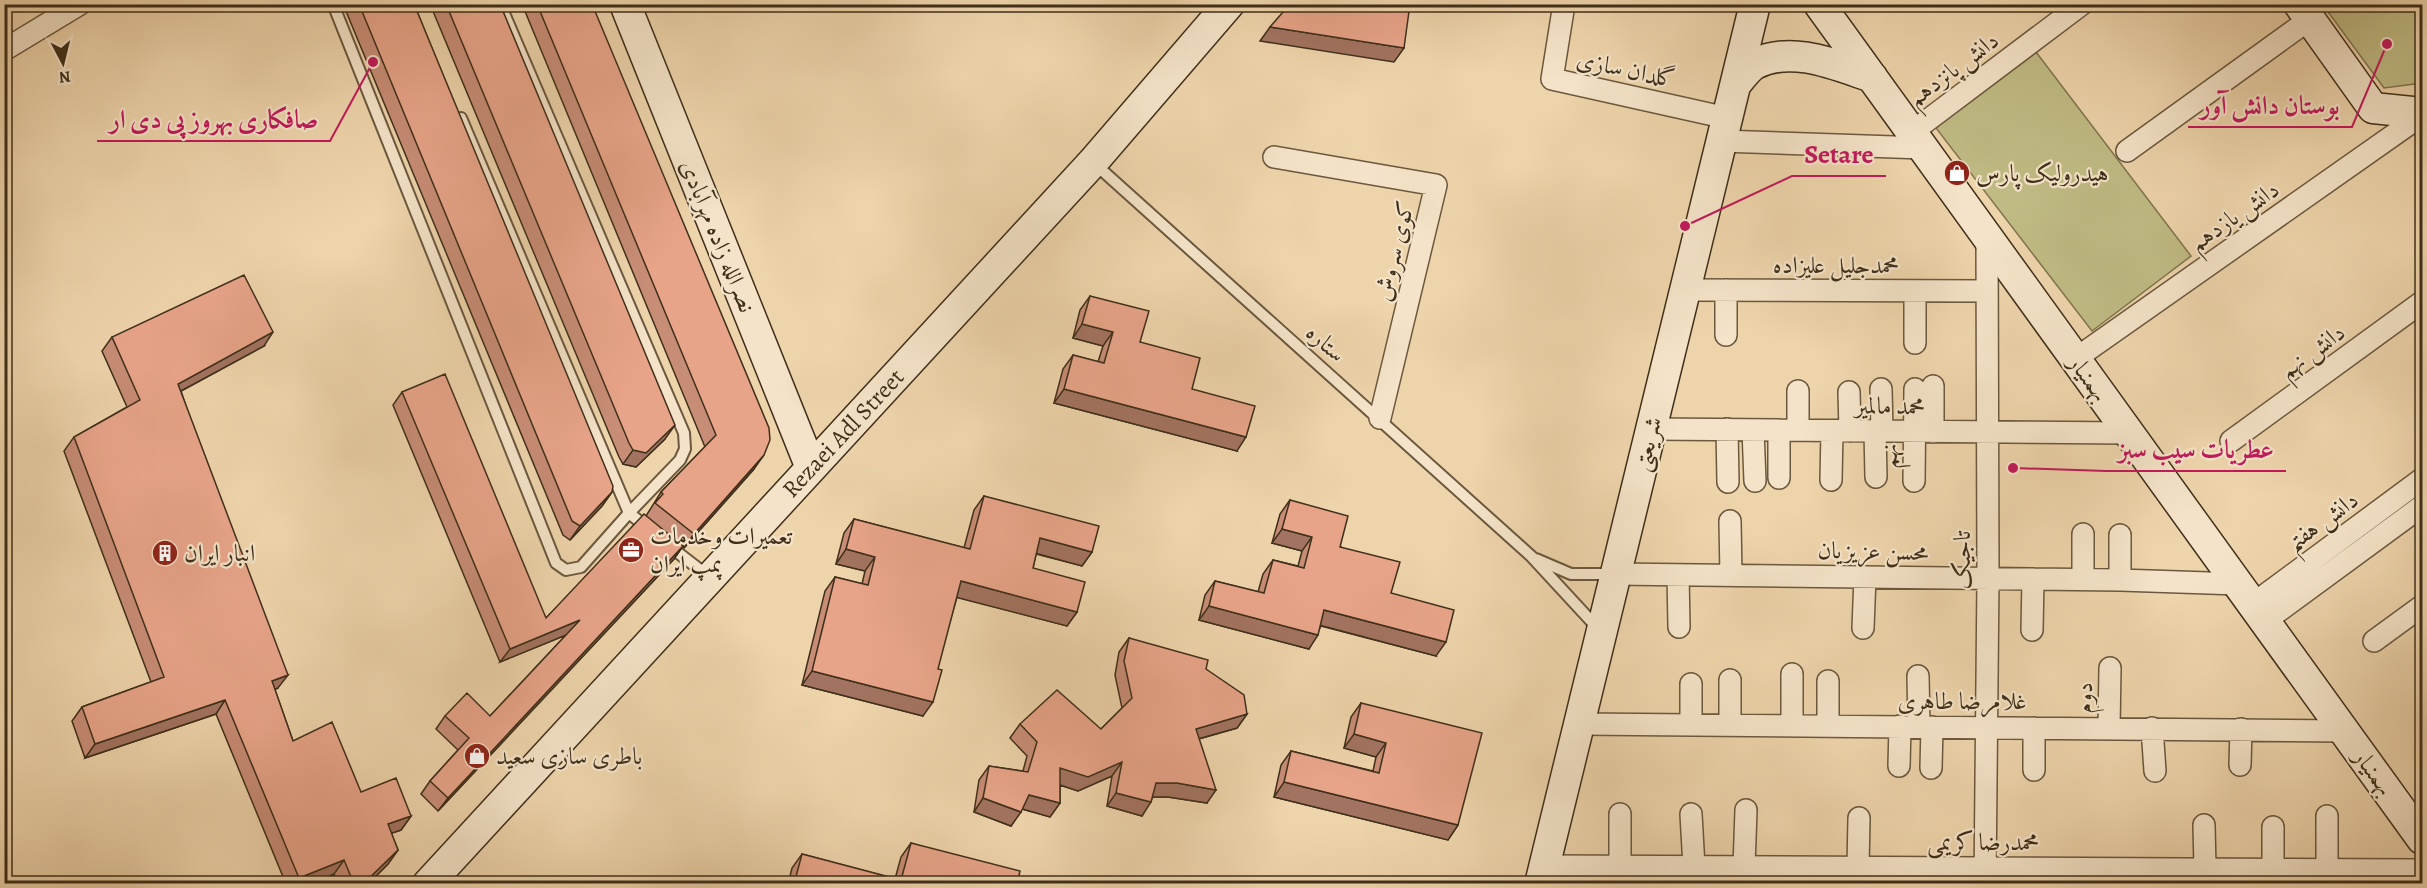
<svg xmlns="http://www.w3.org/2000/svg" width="2427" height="888" viewBox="0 0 2427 888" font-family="Alegreya,Amiri,serif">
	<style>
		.green { fill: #c0bb84; stroke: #80754f; stroke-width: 1.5 }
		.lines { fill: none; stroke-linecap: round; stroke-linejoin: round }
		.lane-casing { stroke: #6b583e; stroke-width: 14 }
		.street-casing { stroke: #6b583e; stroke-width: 24 }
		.secondary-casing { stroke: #3f2f1a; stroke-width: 33 }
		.lane { stroke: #f4e3c8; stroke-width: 10 }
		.street { stroke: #f4e3c8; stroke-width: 21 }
		.secondary { stroke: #f4e3c8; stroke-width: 30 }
		.wall { fill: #c88d76; stroke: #3f2f1a; stroke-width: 1.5 }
		.shaded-wall { fill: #a27360; stroke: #3f2f1a; stroke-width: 1.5 }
		.building { fill: #e8a489; stroke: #3f2f1a; stroke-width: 1.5 }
		.labels { text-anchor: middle; stroke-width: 4.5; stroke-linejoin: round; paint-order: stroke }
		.street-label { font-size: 24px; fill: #3f2f1a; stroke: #f4e3c8 }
		.poi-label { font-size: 24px; fill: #3f2f1a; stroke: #f4e3c8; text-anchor: start }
		.leader { fill: none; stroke: #c2185b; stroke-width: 2 }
		.callout-dot { fill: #c2185b; stroke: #f4e3c8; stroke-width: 2 }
		.callout-label { font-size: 26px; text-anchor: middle; font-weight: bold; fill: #c2185b; stroke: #f4e3c8; stroke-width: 4.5; stroke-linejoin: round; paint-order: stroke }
	</style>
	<rect width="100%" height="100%" fill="#eed4ab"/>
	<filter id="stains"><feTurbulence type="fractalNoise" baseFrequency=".00333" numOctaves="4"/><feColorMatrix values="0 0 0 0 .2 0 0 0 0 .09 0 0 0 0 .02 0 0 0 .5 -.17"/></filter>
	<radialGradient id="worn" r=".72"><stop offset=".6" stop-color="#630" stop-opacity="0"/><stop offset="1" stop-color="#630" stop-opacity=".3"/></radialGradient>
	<path class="green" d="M2323,5H2422V83L2384,88Z
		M2036,52L2191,256L2092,331L1936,128Z"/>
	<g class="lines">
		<g class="lane-casing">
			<path id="lane" d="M333,4L556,563L566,570L581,567L629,513L680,460L685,449L684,433L500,4
				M461,118L629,513L649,529
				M1095,164L1531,556L1592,622L1596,632
				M668,545L708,576
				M1536,559L1571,574H1614"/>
		</g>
		<g class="street-casing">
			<path id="street" d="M1564,4L1552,79L1727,118
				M4,50L80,4
				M1912,132L2082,4
				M1721,141L1923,148
				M2127,151L2310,19
				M1274,157L1436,185L1380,418
				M1685,290L1987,291
				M1915,291V343
				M1726,335V290
				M2075,359L2422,115
				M1933,386V432
				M1881,389L1882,431
				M1798,391V430
				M1849,392L1850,431
				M1651,429L2129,433
				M1727,429L1728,482
				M1753,430L1755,481
				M1779,430V478
				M1875,431L1876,477
				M2231,441L2422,302
				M1831,480L1832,431
				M1914,481L1915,389
				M1730,521L1731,575
				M2120,535V580
				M1615,574L2120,580L2238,584
				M1678,575L1679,627
				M2083,579V534
				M2253,604L2422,479
				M2265,621L2422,506
				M1863,628L1865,577
				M2032,630L2033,579
				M2374,641L2422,606
				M1792,674V726
				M1918,676L1919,727
				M1730,680V725
				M1828,681V726
				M1691,684V725
				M1579,724L2345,731
				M2109,728L2110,668
				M2152,728L2155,771
				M2240,765L2241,729
				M1899,766L1900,726
				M1931,768L1932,727
				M2034,770V728
				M1620,814V866
				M1691,814L1694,867
				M2327,816V881
				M2204,825L2205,869
				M1544,866L2422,870
				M1744,867L1746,810
				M1858,867L1859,818
				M2273,869V827
				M1985,884L1988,578L1987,237"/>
		</g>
		<g class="secondary-casing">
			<path id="secondary" d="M625,4L811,468
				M1819,4L2422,839
				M2299,4L2373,108L2422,113
				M1736,84C1741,78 1748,68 1755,64C1792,45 1836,65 1872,77
				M428,884L1093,162L1229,4
				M1540,884L1755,4"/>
		</g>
		<use href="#lane" class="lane"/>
		<use href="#street" class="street"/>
		<use href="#secondary" class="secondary"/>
	</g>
	<path class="wall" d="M343,4H414L612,492L602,506L570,540L563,535Z
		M430,4H500L665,439L636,467L623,464L619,457Z
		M522,4H592L754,469L684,548L683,546L674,559L438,811L421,794L430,781L458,750L436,729L445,716H490L566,635L500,662L393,405L402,392L546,618L646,516L661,492L705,447Z
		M1090,296L1192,389L1237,451L1054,403L1063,369L1073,355L1098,362L1103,346L1073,338L1080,310Z
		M112,337L264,346L181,391L278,688L275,690L293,741L361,792L411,816L401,830L391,833L398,850L388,864L368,884H338L334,874L310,884H286L216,714L85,758L72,721L82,707L151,682L64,451L74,437L127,407L102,351Z
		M984,496L1092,552L1082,566L1036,554L1033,568L1077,612L1067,626L957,597L923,716L802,685L825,591L835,577L862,584L865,571L836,564L844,533L854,519L964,548L974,510Z
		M1290,500L1391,593L1436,656L1321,626L1309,649L1199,620L1205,595L1215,581L1258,592L1263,574L1273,560L1298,566L1302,551L1272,543L1280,514Z
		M1129,638L1206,669L1247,714L1237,728L1199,739L1207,803L1168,797H1153L1142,816L1107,806L1112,776L1078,791L1060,785V803L1050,817L1022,809L1011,826L974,812L979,780L989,766L1023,771L1027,756L1010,738L1020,724L1101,729L1122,708L1115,675L1119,652Z
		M1361,703L1458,825L1448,840L1274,797L1281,765L1291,751L1373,771L1376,757L1344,748L1351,717Z
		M911,843L1017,884H788L792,868L802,854L895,879L901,857Z"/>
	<path class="shaded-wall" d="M1270,27L1404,48L1394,62L1260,41Z
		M1082,324L1113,332L1103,346L1073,338Z
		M273,332L264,346L168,398L178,384Z
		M1064,389L1246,437L1237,451L1054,403Z
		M675,425L665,439L636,467L623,464L633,450Z
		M764,455L754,469L684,548L694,534Z
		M612,492L602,506L570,540L580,526Z
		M1282,529L1312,537L1302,551L1272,543Z
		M1040,538L1092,552L1082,566L1031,552Z
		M683,546L674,559L438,811L448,798Z
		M846,549L875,557L865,571L836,564Z
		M961,581L1077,612L1067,626L951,596Z
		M1209,606L1318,635L1309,649L1199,620Z
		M1324,610L1446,642L1436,656L1315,624Z
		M580,620L571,633L500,662L510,649Z
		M812,671L933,702L923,716L802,685Z
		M288,675L278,688L262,695L272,681Z
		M225,700L216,714L85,758L95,744Z
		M1247,714L1237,728L1187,742L1196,729Z
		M1354,734L1386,743L1376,757L1344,748Z
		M1122,762L1112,776L1078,791L1051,782L1060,768Z
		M1284,782L1458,825L1448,840L1274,797Z
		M1156,783H1177L1216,790L1207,803L1168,797H1146Z
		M1116,793L1151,802L1142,816L1107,806Z
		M1029,795L1060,803L1050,817L1019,808Z
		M983,798L1021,812L1011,826L974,812Z
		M411,816L401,830L378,838L388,824Z
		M398,850L388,864L368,884H363Z
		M344,860L334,874L310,884H295L299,878Z"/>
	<path class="building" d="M359,4H414L613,486L612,492L580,526L572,521Z
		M446,4H500L675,425L646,453L633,450L629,443Z
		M537,4H592L769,428L770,440L764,455L694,534L655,503L663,494L661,492L716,435Z
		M1290,4H1410L1404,48L1270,27Z
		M244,275L273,332L178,384L288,675L272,681L293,741L332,722L361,792L396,778L411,816L388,824L398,850L363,884H354L344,860L299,878L225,700L95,744L82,707L164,677L74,437L140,400L112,337Z
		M1090,296L1149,311L1140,342L1200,358L1192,389L1255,406L1246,437L1064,389L1073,355L1104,363L1113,332L1082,324Z
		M445,374L546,618L644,514L683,546L448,798L430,781L469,738L445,716L467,693L490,716L580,620L510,649L402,392Z
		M984,496L1099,526L1092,552L1040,538L1033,568L1085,582L1077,612L961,581L938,669L942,670L933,702L812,671L835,577L868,585L875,557L846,549L854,519L970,549Z
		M1290,500L1348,516L1340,547L1400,562L1391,593L1454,610L1446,642L1324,610L1318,635L1209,606L1215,581L1264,593L1273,560L1304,568L1312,537L1282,529Z
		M1129,638L1208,660L1206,669L1244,695L1247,714L1196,729L1216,790L1177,783H1156L1151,802L1116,793L1122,762L1088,777L1060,768V803L1029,795L1021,812L983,798L989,766L1028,772L1037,742L1020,724L1057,690L1101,729L1132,698L1124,661Z
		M1361,703L1482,733L1458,825L1284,782L1291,751L1379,773L1386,743L1354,734Z
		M911,843L1020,871L1017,884H794L802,854L901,880Z"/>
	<defs>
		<g id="shop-disc" transform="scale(1.35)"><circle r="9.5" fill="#8f2418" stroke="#f4e3c8"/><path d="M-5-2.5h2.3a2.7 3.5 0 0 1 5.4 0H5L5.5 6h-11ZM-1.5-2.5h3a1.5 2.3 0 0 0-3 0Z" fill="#fff"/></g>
		<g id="office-disc" transform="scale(1.35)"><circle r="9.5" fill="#8f2418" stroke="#f4e3c8"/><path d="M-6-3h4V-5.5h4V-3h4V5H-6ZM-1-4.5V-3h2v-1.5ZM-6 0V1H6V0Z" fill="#fff"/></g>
		<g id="building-disc" transform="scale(1.35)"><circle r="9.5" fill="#8f2418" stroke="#f4e3c8"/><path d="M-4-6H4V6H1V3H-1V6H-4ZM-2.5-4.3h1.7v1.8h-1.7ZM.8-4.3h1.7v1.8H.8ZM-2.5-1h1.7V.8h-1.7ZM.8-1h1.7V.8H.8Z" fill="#fff"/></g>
	</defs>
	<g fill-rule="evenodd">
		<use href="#shop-disc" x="1957" y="173"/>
		<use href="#office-disc" x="631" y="550"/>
		<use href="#building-disc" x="165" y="553"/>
		<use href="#shop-disc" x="477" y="756"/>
	</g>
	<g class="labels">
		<g class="street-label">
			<text transform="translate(1626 69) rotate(12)" y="8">گلدان سازی</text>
			<text transform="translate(1953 69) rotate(-37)" y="8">دانش پانزدهم</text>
			<text transform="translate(2234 216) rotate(-35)" y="8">دانش یازدهم</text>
			<text transform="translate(718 236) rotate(68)" y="8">نصرالله زاده مهرآبادی</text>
			<text transform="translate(1394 251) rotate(-76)" y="8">کوی سروش</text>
			<text x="1836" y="273">محمدجلیل علیزاده</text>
			<text transform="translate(1326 343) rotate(42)" y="8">ستاره</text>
			<text transform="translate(2312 351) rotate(-36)" y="8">دانش نهم</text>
			<text transform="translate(2089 378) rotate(54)" y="8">بهمنیار</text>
			<text transform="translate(1890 406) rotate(1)" y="8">محمد مالمیر</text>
			<text transform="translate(843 433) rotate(-47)" y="8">Rezaei Adl Street</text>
			<text transform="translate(1647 444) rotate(-76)" y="8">شریعتی</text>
			<text transform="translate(1889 456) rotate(-89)" y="8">نهم</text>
			<text transform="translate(2322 521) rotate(-36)" y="8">دانش هفتم</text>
			<text transform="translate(1873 551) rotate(1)" y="8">محسن عزیزیان</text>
			<text transform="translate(1962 560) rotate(-90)" y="8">تاجیک</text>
			<text transform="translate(2084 698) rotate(-89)" y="8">دوم</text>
			<text x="1962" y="709">غلامرضا طاهری</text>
			<text transform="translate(2374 772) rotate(54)" y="8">بهمنیار</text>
			<text x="1983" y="850">محمدرضا کریمی</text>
		</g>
		<g class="poi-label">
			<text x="1976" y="181">هیدرولیک پارس</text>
			<text x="650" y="544">تعمیرات وخدمات<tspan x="650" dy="28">پمپ ایران</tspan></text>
			<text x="184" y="561">انبار ایران</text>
			<text x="496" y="764">باطری سازی سعید</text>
		</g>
	</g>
	<path class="leader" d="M2387 44L2352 127H2188M373 62L330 141H97M1685 226L1792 176H1886M2013 468L2106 471H2286"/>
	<g class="callout-dot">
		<circle cx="2387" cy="44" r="6"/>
		<circle cx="373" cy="62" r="6"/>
		<circle cx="1685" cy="226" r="6"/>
		<circle cx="2013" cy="468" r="6"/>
	</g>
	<g class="callout-label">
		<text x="2270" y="114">بوستان دانش آور</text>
		<text x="214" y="128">صافکاری بهروز پی دی ار</text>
		<text x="1839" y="163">Setare</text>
		<text x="2196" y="458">عطریات سیب سبز</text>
	</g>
	<rect width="2427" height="888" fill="none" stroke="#eed4ab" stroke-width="24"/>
	<rect x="6" y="6" width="2415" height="876" fill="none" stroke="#3f2f1a" stroke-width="3"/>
	<rect x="12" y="12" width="2403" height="864" fill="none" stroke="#3f2f1a" stroke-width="1.5"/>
	<g transform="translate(63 63) rotate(173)" stroke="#f4e3c8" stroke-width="4.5" paint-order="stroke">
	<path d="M0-4.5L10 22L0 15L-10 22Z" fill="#3f2f1a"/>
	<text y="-9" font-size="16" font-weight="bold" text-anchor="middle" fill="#3f2f1a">N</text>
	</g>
	<rect width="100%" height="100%" filter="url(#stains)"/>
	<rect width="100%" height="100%" fill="url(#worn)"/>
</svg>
